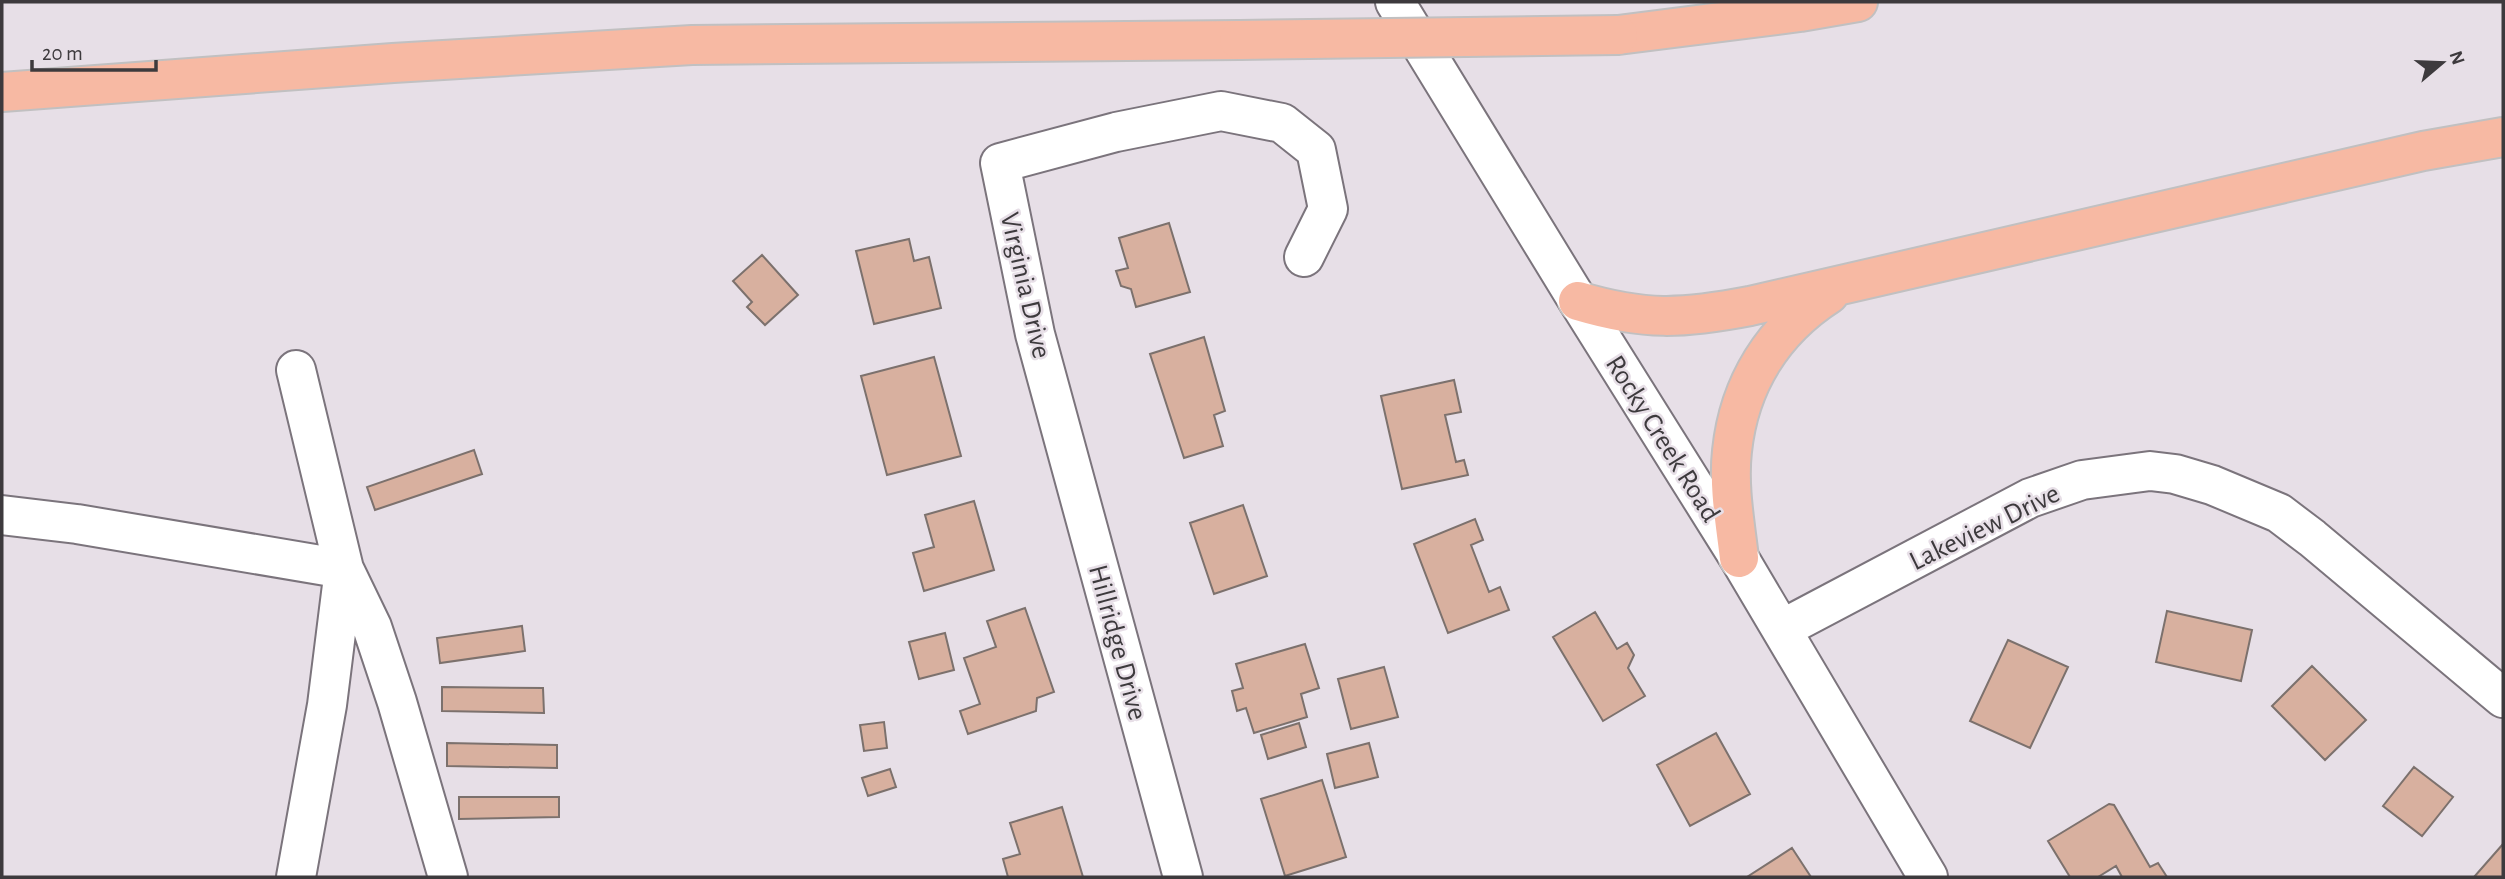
<svg xmlns="http://www.w3.org/2000/svg" width="2505" height="879" viewBox="0 0 2505 879" font-family="'Alegreya Sans',sans-serif">
	<style>
		.building { fill: #d8b09f; stroke: #7c716d; stroke-width: 2 }
		.lines { fill: none; stroke-linecap: round; stroke-linejoin: round }
		.minor-casing { stroke: #7b747c; stroke-width: 42 }
		.highway-casing { stroke: #c1c0c1; stroke-width: 42 }
		.minor { stroke: #fff; stroke-width: 38 }
		.highway { stroke: #f7b9a3; stroke-width: 38 }
		.highway-bridge-casing { stroke: #c1c0c1; stroke-width: 42; stroke-linecap: butt }
		.highway-bridge { stroke: #f7b9a3; stroke-width: 38 }
		.labels { text-anchor: middle; stroke-width: 5; stroke-linejoin: round; paint-order: stroke }
		.street-label { font-size: 28px; fill: #3d3a3d; stroke: #e7dfe7 }
	</style>
	<rect width="100%" height="100%" fill="#e7dfe7"/>
	<path class="building" d="M1169,223L1190,292L1136,307L1131,289L1121,286L1116,271L1128,268L1119,238Z
		M909,239L914,261L929,257L941,308L874,324L856,251Z
		M762,255L798,295L765,325L747,307L752,302L733,281Z
		M1204,337L1225,411L1214,415L1223,446L1184,458L1150,354Z
		M934,357L961,456L887,475L861,376Z
		M1454,380L1461,412L1445,415L1456,462L1464,460L1468,475L1402,489L1381,396Z
		M474,450L482,474L375,510L367,487Z
		M974,501L994,570L924,591L913,553L934,547L925,515Z
		M1243,505L1267,576L1214,594L1190,523Z
		M1475,519L1483,540L1471,545L1489,592L1500,587L1509,610L1448,633L1414,544Z
		M1025,608L1054,692L1037,698L1036,711L968,734L960,711L980,704L964,658L996,647L987,621Z
		M2167,611L2252,630L2241,681L2156,662Z
		M1595,612L1617,649L1627,643L1634,655L1628,668L1645,696L1603,721L1553,637Z
		M522,626L525,651L440,663L437,638Z
		M945,633L954,670L919,679L909,642Z
		M2008,640L2068,667L2030,748L1970,721Z
		M1305,644L1319,688L1301,694L1307,717L1254,733L1246,708L1237,711L1232,691L1243,688L1236,664Z
		M2312,666L2366,720L2325,760L2272,706Z
		M1384,667L1398,717L1351,729L1338,679Z
		M442,687L543,688L544,713L442,711Z
		M884,722L887,748L864,751L860,725Z
		M1299,723L1306,747L1268,759L1261,735Z
		M1716,733L1750,794L1690,826L1657,765Z
		M447,743L557,745V768L447,766Z
		M1369,743L1378,777L1335,788L1327,754Z
		M2414,767L2453,797L2422,836L2383,806Z
		M890,769L896,787L868,796L862,778Z
		M1322,780L1346,857L1285,876L1261,799Z
		M459,797H559V817L459,819Z
		M2109,804L2114,805L2150,867L2158,863L2167,877H2122L2116,866L2098,877H2070L2048,841Z
		M1062,807L1083,877H1008L1003,859L1020,854L1010,823Z
		M2503,844V877H2474Z
		M1792,848L1811,877H1747Z"/>
	<g class="lines">
		<g class="minor-casing">
			<path id="minor" d="M1395,2L1578,301L1739,558L1928,877
				M296,370L344,569L372,627L397,702L448,877
				M2,515L77,524L344,569
				M1782,629L2030,498L2082,480L2150,471L2175,474L2212,485L2279,513L2312,538L2503,698
				M296,877L327,705L344,569
				M1183,877L1035,334L1000,163L1116,132L1221,111L1282,123L1316,150L1328,209L1304,257"/>
		</g>
		<g class="highway-casing">
			<path id="highway" d="M1618,35L1800,12L1858,2
				M2,92L393,63L692,45L1239,40
				M1578,301C1645,321 1682,319 1750,306L2423,151L2503,137
				M1739,558C1735,523 1728,487 1732,451C1739,384 1773,330 1829,294"/>
		</g>
		<use href="#minor" class="minor"/>
		<use href="#highway" class="highway"/>
		<g class="highway-bridge-casing">
			<path id="highway-bridge" d="M1239,40L1618,35"/>
		</g>
		<use href="#highway-bridge" class="highway-bridge"/>
	</g>
	<g class="labels">
		<g class="street-label">
			<text transform="translate(1027 285) rotate(77)" y="10">Virginia Drive</text>
			<text transform="translate(1664 438) rotate(58)" y="10">Rocky Creek Road</text>
			<text transform="translate(1984 526) rotate(-26)" y="10">Lakeview Drive</text>
			<text transform="translate(1119 642) rotate(75)" y="10">Hillridge Drive</text>
		</g>
	</g>
	<rect width="2505" height="879" fill="none" stroke="#3d3a3d" stroke-width="7"/>
	<g transform="translate(2442 63) rotate(71)" stroke="#e7dfe7" stroke-width="5" paint-order="stroke">
	<path d="M0-5L12 26L0 18L-12 26Z" fill="#3d3a3d"/>
	<text y="-10" font-size="19" font-weight="bold" text-anchor="middle" fill="#3d3a3d">N</text>
	</g>
	<path d="M32 60v10h124v-10" fill="none" stroke="#3d3a3d" stroke-width="3.5"/>
	<text x="42" y="60" font-size="21" fill="#3d3a3d" stroke="#e7dfe7" stroke-width="5" paint-order="stroke">20 m</text>
</svg>
